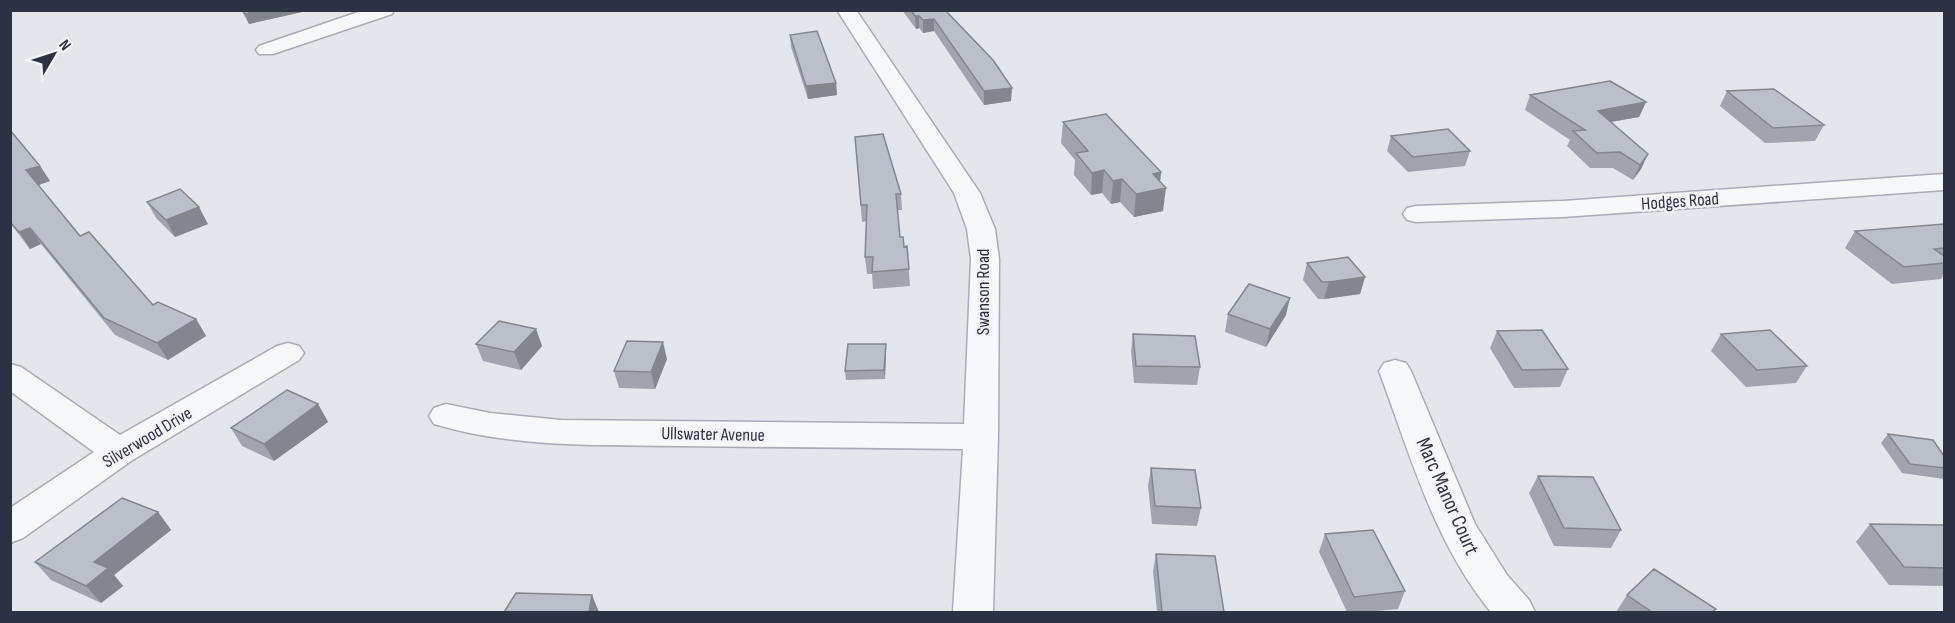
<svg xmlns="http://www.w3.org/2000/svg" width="1955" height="623" viewBox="0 0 1955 623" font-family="'Sofia Sans Condensed',sans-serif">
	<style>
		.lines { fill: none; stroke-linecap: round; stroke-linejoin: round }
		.minor-casing { stroke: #a9acb6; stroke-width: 3 }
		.minor { fill: #f7f8fa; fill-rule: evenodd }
		.wall { fill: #a1a4ad }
		.shaded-wall { fill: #83868d }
		.building { fill: #bbbfc9; stroke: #83868d; stroke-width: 1.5 }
		.labels { text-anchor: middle; stroke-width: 5; stroke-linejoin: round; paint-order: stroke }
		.street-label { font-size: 18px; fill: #2c3244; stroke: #f4f5f9 }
		.near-street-label { font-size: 21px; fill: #2c3244; stroke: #f4f5f9 }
	</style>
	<rect width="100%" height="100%" fill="#e4e6ec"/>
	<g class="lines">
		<g class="minor-casing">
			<path id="minor" d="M364,10H394L392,14L273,54H259L256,50L259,46Z
				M837,10H856L980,193L995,229L999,259L998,437L993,612H953L963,449C869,448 774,447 679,446C597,445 514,448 434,424L429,416L434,408L446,404L490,413L561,420L964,424L971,259L967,229L954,193Z
				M1944,174V190L1563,217L1416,222L1407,220L1403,214L1407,208L1416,206L1563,201Z
				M288,343L299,346L304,353L299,360L131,461L23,538L10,543V508L94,452L10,391V364L21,367L120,435L277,346Z
				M1395,360L1406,363L1411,371L1475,524L1507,575L1529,600L1535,612H1491C1434,543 1410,454 1379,371L1384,363Z"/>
		</g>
		<use href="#minor" class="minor"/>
	</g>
	<path class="wall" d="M241,10H311L249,24Z
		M902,10H945L1011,101L984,105L934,31L923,33L919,28L916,29Z
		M790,35L836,83L837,95L808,99L791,47Z
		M1727,91L1824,125L1815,141L1765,143L1720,106Z
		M1530,95L1646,102L1639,117L1611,122L1648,154L1641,169L1633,180L1613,168H1590L1567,146L1570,140L1525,110Z
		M1063,122L1161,172L1160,182L1163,211L1134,217L1120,202L1111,204L1102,193L1091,195L1074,175L1075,160L1061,143Z
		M10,130L40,166L50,181L38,185L80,236L153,305L196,319L206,336L168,360L115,335L41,244L30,249L10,223Z
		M1391,136L1470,151L1465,166L1408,172L1387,151Z
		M855,137L901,194L902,210H897L900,237L904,247L907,246L910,286L873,289L872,274H867L865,257L867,221L862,222Z
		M147,202L208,224L175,237L156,218Z
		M1944,224V274L1941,279L1892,284L1845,248L1855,231Z
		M1307,263L1365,277L1360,294L1324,299H1318L1303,280Z
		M1228,314L1286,315L1266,347L1225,332Z
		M536,329L542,346L521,370L483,361L476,344Z
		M1497,331L1568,369L1560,387L1514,388L1490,348Z
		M1133,334L1200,367L1197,385L1134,383L1131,351Z
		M1721,334L1807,366L1796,383L1746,387L1711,351Z
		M886,344V353L885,379L846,380L845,371Z
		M667,359L655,389L619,388L614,371Z
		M318,404L328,422L274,461L242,446L231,428Z
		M1888,434L1944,456V479L1902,473L1881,443Z
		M1151,468L1201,508L1197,526L1152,524L1148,486Z
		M1538,476L1621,530L1611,548L1554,546L1529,493Z
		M158,512L171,530L114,575L123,586L101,603L51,580L35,562Z
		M1870,524L1944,527V586L1889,585L1856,542Z
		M1325,534L1405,591L1398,609L1367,612H1347L1319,552Z
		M1156,554L1224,612H1157L1153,571Z
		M1627,595L1713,612H1616Z"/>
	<path class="shaded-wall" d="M260,10H311L249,24L245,14Z
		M915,16H919V28L916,29Z
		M934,19V31L923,33V20Z
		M836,83L837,95L808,99L806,86Z
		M1012,88L1011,101L984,105V91Z
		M1646,102L1639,117L1592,125L1598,111Z
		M1648,154L1641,169L1633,180L1640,165Z
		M40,166L50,181L36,186L26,170Z
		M1104,170L1102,193L1091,195L1092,173Z
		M1161,172L1159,190L1166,188L1163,211L1134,217L1136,194L1153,174Z
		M1122,179L1120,202L1111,204L1113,181Z
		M199,207L208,224L175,237L166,220Z
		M30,228L41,244L30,249L19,232Z
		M1365,277L1360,294L1324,299L1329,282Z
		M1290,298L1286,315L1266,347L1270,329Z
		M196,319L206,336L168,360L157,343Z
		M536,329L542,346L521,370L514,352Z
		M663,342L667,359L655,389L651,372Z
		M886,344V353L885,379L884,370Z
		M318,404L328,422L274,461L264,444Z
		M158,512L171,530L114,575L123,586L101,603L86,586L94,562Z
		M592,595L599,612H589Z"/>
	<path class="building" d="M243,10H260L245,14Z
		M911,10H945L993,60L1012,88L984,91L934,19L923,20L919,16H915Z
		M817,31L836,83L806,86L790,35Z
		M1610,81L1646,102L1598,111L1648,154L1640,165L1620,152L1597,153L1573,131L1585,130L1530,95Z
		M1774,89L1824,125L1773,128L1727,91Z
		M1106,114L1161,172L1153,174L1166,188L1136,194L1122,179L1113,181L1104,170L1092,173L1076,153L1088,151L1063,122Z
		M1448,129L1470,151L1413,157L1391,136Z
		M10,130L40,166L26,170L80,236L89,232L153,305L158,302L196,319L157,343L104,318L30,228L19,232L10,222Z
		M883,134L901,194H896L900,237H903L904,247L907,246L909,269L872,272L873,257H865L867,205H861L855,137Z
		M180,189L199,207L166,220L147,202Z
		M1944,224V248L1934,249L1944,256V263L1904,267L1855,231Z
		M1348,257L1365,277L1329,282H1322L1307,263Z
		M1249,284L1290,298L1270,329L1228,314Z
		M499,321L536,329L514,352L476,344Z
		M1542,330L1568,369L1522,370L1497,331Z
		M1770,330L1807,366L1757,370L1721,334Z
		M1133,334L1195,336L1200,367L1136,366Z
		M627,341L663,342L651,372L614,371Z
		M848,344H886L884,370L845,371Z
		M287,390L318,404L264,444L231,428Z
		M1888,434L1933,440L1944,456V468L1910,464Z
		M1151,468L1195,470L1201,508L1155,506Z
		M1538,476L1593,477L1621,530L1564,528Z
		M122,498L158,512L94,562L108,568L86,586L35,562Z
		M1870,524L1943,525L1944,527V568L1904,567Z
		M1373,530L1405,591L1354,597L1325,534Z
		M1156,554L1215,556L1224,612H1162Z
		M1654,569L1716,609L1712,612H1652L1627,595Z
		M516,593L592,595L589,612H504Z"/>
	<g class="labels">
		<g class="street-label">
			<text transform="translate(1680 201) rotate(-4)" y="6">Hodges Road</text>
			<text transform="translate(983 292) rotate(-90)" y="6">Swanson Road</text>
			<text transform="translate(713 434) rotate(1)" y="6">Ullswater Avenue</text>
			<text transform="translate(147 437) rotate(-31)" y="6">Silverwood Drive</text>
		</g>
		<g class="near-street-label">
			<text transform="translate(1448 496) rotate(66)" y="7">Marc Manor Court</text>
		</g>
	</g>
	<rect width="1955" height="623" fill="none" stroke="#2c3244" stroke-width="24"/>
	<g transform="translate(54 54) rotate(51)" stroke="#f4f5f9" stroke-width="4.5" paint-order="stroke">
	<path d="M0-4.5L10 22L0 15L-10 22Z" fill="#2c3244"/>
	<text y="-9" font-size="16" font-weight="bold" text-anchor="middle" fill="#2c3244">N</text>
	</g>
</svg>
